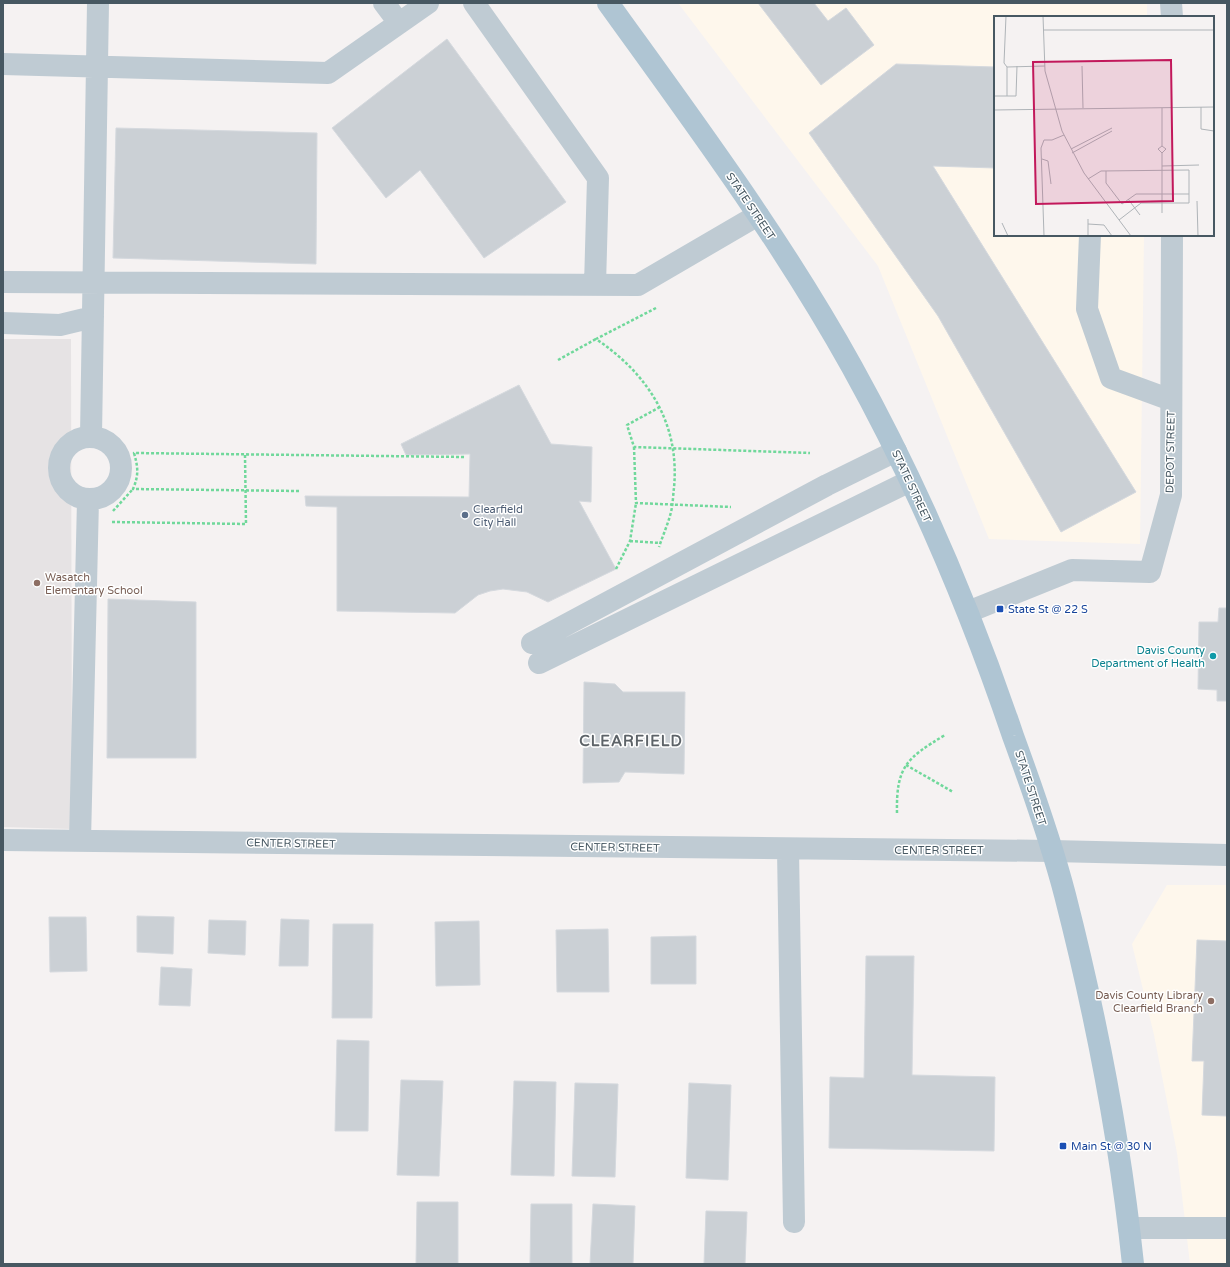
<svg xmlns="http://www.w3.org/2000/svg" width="1230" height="1267" viewBox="0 0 1230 1267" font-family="'Varela Round',sans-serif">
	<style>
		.commercial { fill: #fef7ec }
		.education { fill: #e6e3e4 }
		.building { fill: #cbd0d5; stroke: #d5d9de }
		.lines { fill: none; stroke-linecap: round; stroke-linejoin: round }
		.path { stroke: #70d89b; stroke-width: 2.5; stroke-dasharray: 3 2; stroke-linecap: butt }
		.minor { stroke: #bfcbd3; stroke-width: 22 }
		.major { stroke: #afc5d3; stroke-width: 22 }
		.service-dot { fill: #5c6f8a; stroke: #fff; stroke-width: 1.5 }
		.education-dot { fill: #8d6e63; stroke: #fff; stroke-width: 1.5 }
		.transit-dot { fill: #1a4fb4; stroke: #fff; stroke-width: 1.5 }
		.culture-dot { fill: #0f9aa8; stroke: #fff; stroke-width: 1.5 }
		.labels { text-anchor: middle; stroke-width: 3; stroke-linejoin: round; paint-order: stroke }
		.street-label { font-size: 11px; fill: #475862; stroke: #fff }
		.service-label { font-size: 11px; fill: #4e5e75; stroke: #fff; text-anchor: start }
		.education-label { font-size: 11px; fill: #785e54; stroke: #fff; text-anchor: start }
		.transit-label { font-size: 11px; fill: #164399; stroke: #fff; text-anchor: start }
		.culture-label { font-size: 11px; fill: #0d838f; stroke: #fff; text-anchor: end }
		.district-label { font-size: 15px; font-weight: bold; letter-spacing: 1px; fill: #5d6368; stroke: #fff }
		.inset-road { fill: none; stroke: #afb4b8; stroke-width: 1 }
		.view { fill: #c2185b; fill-opacity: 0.15; stroke: #c2185b; stroke-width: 2 }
		.inset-edge { fill: none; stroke: #475862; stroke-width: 2 }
	</style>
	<rect width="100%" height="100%" fill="#f5f2f2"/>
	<path class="commercial" d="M678,3H1147V17H995V235H1144L1140,544L989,539L878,266Z
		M1167,885H1227V1264H1190L1177,1153L1154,1035L1132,944Z"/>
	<path class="education" d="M3,339H71L72,829L3,827Z"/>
	<path class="building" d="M758,3H814L828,21L846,8L874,45L821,85Z
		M447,39L566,202L484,258L420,170L386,198L332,128Z
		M896,64L995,67V168L933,166L1136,492L1061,532L938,316L809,133Z
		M116,128L317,133L316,264L113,258Z
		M519,385L551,444L592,447L591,502L579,501L616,569L548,602L527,592L503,589L490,591L478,595L455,613L337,611V507L306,506L305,496L469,497L470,454L406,455L401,444Z
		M108,599L196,602V758H107Z
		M1219,608H1227V701H1217V690L1198,689L1199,622H1218Z
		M584,682L615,684L623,692H685L684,774L625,772L619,782L583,783Z
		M137,916L174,917L173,954L137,952Z
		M49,917H86L87,971L50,972Z
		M281,919L309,920L308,966H279Z
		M209,920L246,921L245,955L208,953Z
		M479,921L480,985L436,986L435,922Z
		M333,924H373L372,1018H332Z
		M608,929L609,992H557L556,930Z
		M696,936V984H651V937Z
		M1197,940L1227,941V1116L1202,1115L1204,1061H1192Z
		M866,956H914L912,1075L995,1077L994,1151L829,1148L830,1077L864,1078Z
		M161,967L192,969L190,1006L159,1005Z
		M337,1040L369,1041L368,1131H335Z
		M401,1080L443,1081L439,1176L397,1175Z
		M514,1081L556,1082L554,1176L511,1175Z
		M575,1083L618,1084L615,1177L572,1176Z
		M689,1083L731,1085L728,1180L686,1178Z
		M417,1202H458V1264H416Z
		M531,1204H572V1264H530Z
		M593,1204L635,1206L633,1264H590Z
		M706,1211L747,1212L745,1264H704Z"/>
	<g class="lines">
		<path class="path" d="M656,308L596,339C648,374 680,423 674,488C673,495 673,504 671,512C668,524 663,535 659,547
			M558,360L596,339
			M660,407L627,425L634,447L810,453
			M634,447L636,503L731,507
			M299,491L133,489C139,475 138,467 134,453L465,457
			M113,511L133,489
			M112,522L246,524L245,455
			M630,541L660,543
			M616,569L630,541L636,503
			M906,765L953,792
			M897,813C896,766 907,758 945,735"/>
		<path class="minor" d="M384,3L399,23
			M474,3L598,178L595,285
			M1171,3L1172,17
			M3,64L328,73L428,3
			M1090,235L1087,309L1111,378L1171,400
			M3,282L638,285L758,215
			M3,323L60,325L93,317
			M91,436L98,3
			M59 468a31 31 0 1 1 62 0a31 31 0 1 1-62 0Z
			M968,612L1072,570L1150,572L1171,495L1172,235
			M532,643L827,485L896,451
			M539,663L910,481
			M3,840L1052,851L1227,855
			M80,841L88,500
			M788,849L794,1222
			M1129,1228H1227"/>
		<path class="major" d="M608,3C693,121 781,239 852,367C917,484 970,609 1013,736C1032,788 1051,841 1065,895C1096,1016 1120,1140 1133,1264"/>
	</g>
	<circle class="service-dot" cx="465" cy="515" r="4"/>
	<g class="education-dot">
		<circle cx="37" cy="583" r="4"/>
		<circle cx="1211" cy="1001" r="4"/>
	</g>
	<g class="transit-dot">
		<rect x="996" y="605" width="8" height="8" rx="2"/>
		<rect x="1059" y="1142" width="8" height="8" rx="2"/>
	</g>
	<circle class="culture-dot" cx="1213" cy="656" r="4"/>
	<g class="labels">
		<g class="street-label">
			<text transform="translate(751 206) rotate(56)" y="4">STATE STREET</text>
			<text transform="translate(1170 452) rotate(-89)" y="4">DEPOT STREET</text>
			<text transform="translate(912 486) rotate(65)" y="4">STATE STREET</text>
			<text transform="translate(1031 788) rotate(72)" y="4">STATE STREET</text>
			<text transform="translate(291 843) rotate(1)" y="4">CENTER STREET</text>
			<text transform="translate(615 847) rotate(1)" y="4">CENTER STREET</text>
			<text x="939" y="854">CENTER STREET</text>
		</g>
		<g class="service-label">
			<text x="473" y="513">Clearfield<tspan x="473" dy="13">City Hall</tspan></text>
		</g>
		<g class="education-label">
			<text x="45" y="581">Wasatch<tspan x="45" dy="13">Elementary School</tspan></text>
			<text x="1203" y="999" text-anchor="end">Davis County Library<tspan x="1203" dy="13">Clearfield Branch</tspan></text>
		</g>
		<g class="transit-label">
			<text x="1008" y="613">State St @ 22 S</text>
			<text x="1071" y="1150">Main St @ 30 N</text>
		</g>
		<g class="culture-label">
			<text x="1205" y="654">Davis County<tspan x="1205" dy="13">Department of Health</tspan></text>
		</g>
		<g class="district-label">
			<text x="631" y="746">CLEARFIELD</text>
		</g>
	</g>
	<g transform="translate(994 16)">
		<rect width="220" height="220" fill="#f5f2f2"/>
		<path class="inset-road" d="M12,0L10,47L13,51L51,50M49,0L51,55L68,115L90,157L137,220M49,14H220M88,50L89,92M13,51V80H22L23,50M0,80H13M207,91V113L220,115M0,94L220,91M168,130L164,133L168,137L172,133L168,130V92M77,133L118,112M78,137L118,115M168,137V197M48,143L54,145L57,168M168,150L205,149M112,155V167L128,188L142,178H195M94,163L107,155L195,154V187H147L125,204M134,183L146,199M203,185L204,220M94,203V220M8,207L14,220M94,208L110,209L118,220M50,220L47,132L50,124H58L70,119"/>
		<path class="view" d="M177,44L179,185L42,188L39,46Z"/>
		<rect width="220" height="220" class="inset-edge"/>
	</g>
	<rect width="1230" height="1267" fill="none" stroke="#475862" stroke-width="8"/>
</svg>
